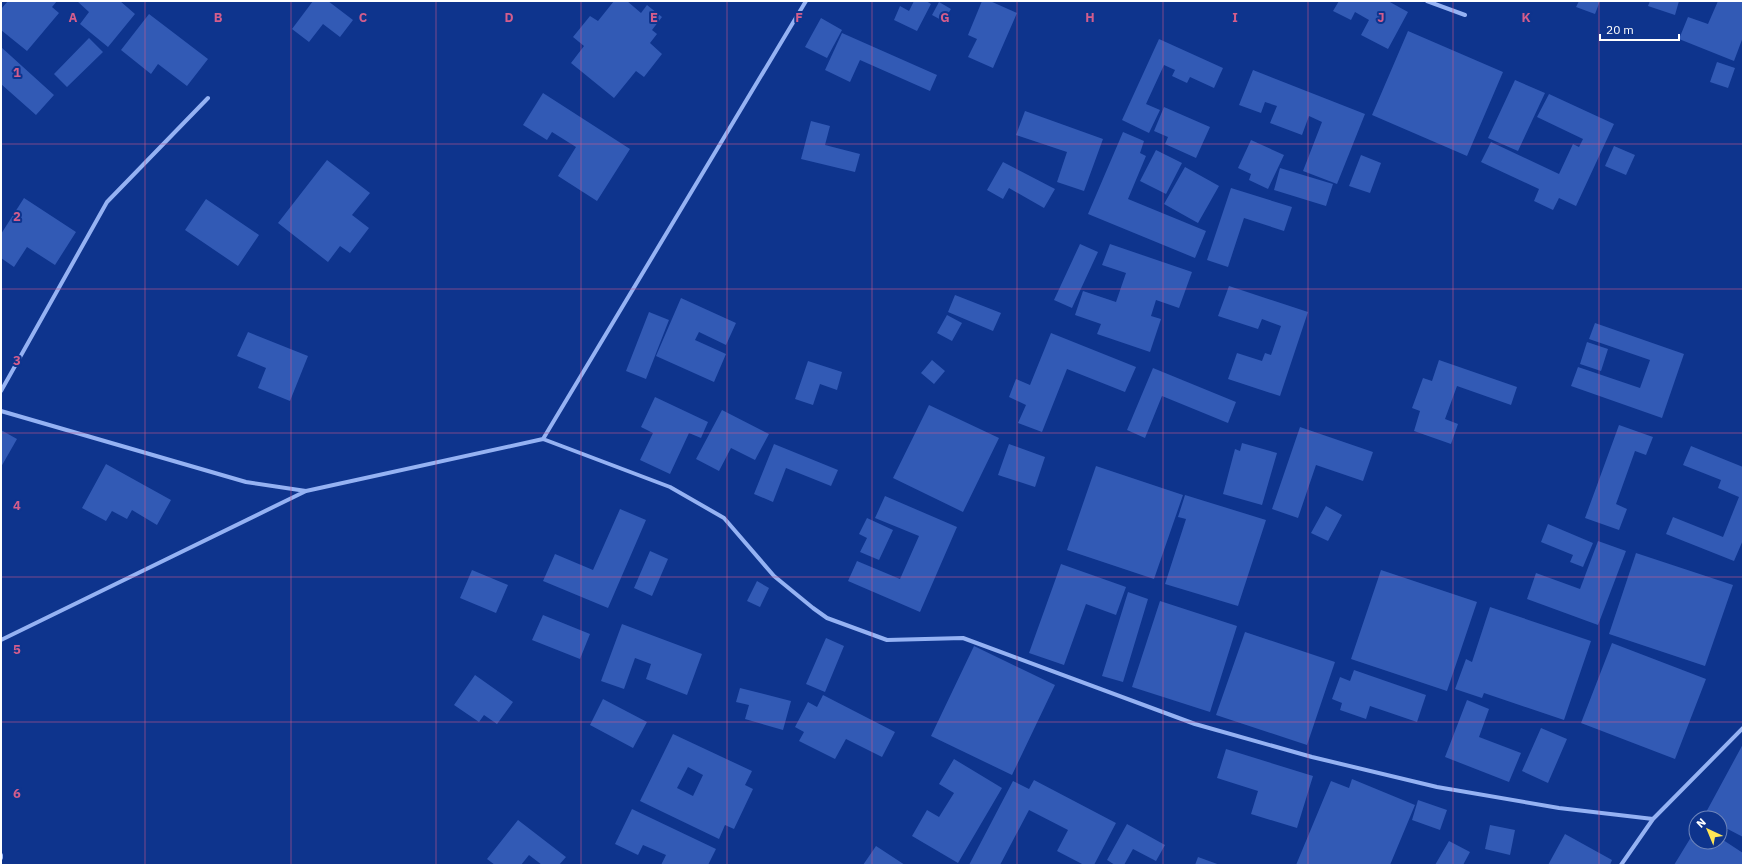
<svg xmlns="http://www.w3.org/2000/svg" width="1744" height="866" viewBox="0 0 1744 866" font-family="'IBM Plex Sans',sans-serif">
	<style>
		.building { fill: #325ab5; fill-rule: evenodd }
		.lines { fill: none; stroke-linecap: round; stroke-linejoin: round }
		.minor { stroke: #95b2f3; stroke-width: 4 }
		.grid { fill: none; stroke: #d45d8c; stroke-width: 1; stroke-opacity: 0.55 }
		.grid-label { font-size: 13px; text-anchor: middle; font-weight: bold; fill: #d45d8c; stroke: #0e348d; stroke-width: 4; stroke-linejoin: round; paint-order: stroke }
	</style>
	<rect width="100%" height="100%" fill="#0e348d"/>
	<path class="building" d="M8,1H57L52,7L59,13L27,51L1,30V9Z
		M77,1H120L135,14L108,47L80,24L89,12Z
		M313,1H328L353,20L340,37L323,24L309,42L292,29Z
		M614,1H627L641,13L647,5L662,17L652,30L657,34L650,43L662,54L644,77L636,71L614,98L571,63L584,46L573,37L590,16L598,21Z
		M914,1H926L931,4L917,31L894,20L900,6L909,11Z
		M982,1H990L1017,13L993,68L968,57L977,39L968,35Z
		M1339,1H1388L1408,12L1388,49L1361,35L1369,20L1355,12L1351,20L1333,11Z
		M1579,1H1600L1595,14L1576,7Z
		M1650,1H1679L1675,15L1648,6Z
		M1718,1H1743V37L1734,61L1679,39L1688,17L1708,24Z
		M939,2L951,9L943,21L932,15Z
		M149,14L208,59L187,86L158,64L151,74L121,50Z
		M821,18L842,30L827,58L805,47Z
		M1408,31L1503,72L1467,156L1372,115Z
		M842,33L937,75L930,91L860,60L850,82L825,70Z
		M89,38L103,52L67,87L54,74Z
		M1159,39L1223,68L1214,88L1190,77L1187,83L1172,76L1175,70L1164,65L1146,104L1160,110L1149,133L1122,120Z
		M1,47L54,95L36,115L1,84Z
		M1717,62L1735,68L1728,88L1710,82Z
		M1253,70L1365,114L1337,184L1303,171L1322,122L1309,116L1302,135L1270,123L1277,106L1265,102L1261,113L1239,105Z
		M1515,80L1545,93L1518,151L1488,138Z
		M543,93L630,149L597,201L558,176L576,147L552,132L547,140L523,125Z
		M1549,94L1614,124L1576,206L1559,198L1553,210L1534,201L1539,189L1481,162L1491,142L1559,174L1573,144L1579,147L1583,139L1537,117Z
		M1164,107L1210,127L1196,158L1165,144L1168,137L1154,131Z
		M1025,111L1103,139L1084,191L1057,182L1067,152L1016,135Z
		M811,121L830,126L825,145L860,154L855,172L801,159Z
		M1123,132L1144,141L1140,153L1146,156L1128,199L1206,231L1195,258L1088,214Z
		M1251,140L1284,155L1268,189L1249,180L1251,174L1238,168Z
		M1614,146L1635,155L1626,175L1605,166Z
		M1156,150L1182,163L1166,194L1140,181Z
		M1361,155L1381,163L1370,193L1349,186Z
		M327,160L370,193L352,215L369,228L350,253L340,246L328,262L278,223Z
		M1003,162L1055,189L1044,208L1009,188L1003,199L987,190Z
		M1185,167L1219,186L1198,223L1164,204Z
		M1280,168L1333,184L1326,206L1274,190Z
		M1231,188L1292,207L1284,231L1244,218L1228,267L1207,260Z
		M24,198L76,232L55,265L27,247L14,267L1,258V234Z
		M206,199L259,235L238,266L185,230Z
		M1080,244L1098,252L1072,308L1054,300Z
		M1110,244L1192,272L1179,308L1156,300L1151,316L1161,319L1150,352L1097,334L1101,324L1075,315L1083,291L1116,302L1126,273L1102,265Z
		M1229,286L1308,312L1280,396L1228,379L1237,353L1262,361L1265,353L1271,355L1281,326L1262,319L1258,329L1218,316Z
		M955,295L1001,313L993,331L948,312Z
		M681,298L736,323L726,345L699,332L695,340L726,354L714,382L656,356Z
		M649,312L669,320L646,379L626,371Z
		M947,315L962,323L952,341L937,333Z
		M1595,323L1684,354L1662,418L1571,386L1578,367L1640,388L1650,360L1589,339Z
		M248,332L308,356L290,401L258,388L266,368L237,356Z
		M1051,333L1136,367L1125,392L1067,369L1042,432L1018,423L1026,405L1009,397L1016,379L1030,385Z
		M1587,342L1608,349L1601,371L1580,364Z
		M932,360L945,371L934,384L921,373Z
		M1439,360L1517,387L1511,405L1457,386L1445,419L1458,424L1451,444L1414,431L1420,411L1412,408L1423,378L1432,381Z
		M808,361L842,372L837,390L820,384L813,405L795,399Z
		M1153,368L1236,402L1228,423L1162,396L1145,438L1127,430Z
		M655,397L708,422L701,438L689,433L670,474L640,460L653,433L641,427Z
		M929,405L999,438L963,512L893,478Z
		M722,410L769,434L755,460L731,448L719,471L696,459Z
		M1619,425L1653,437L1646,455L1635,451L1616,504L1627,509L1619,530L1585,518Z
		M1300,427L1373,452L1363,481L1316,465L1298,518L1272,509Z
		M1,430L17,439L1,467Z
		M1242,443L1277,453L1262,505L1223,494L1235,449L1240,451Z
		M774,444L838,470L831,486L786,468L773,502L754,494Z
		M1009,444L1045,457L1035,487L998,475Z
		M1691,446L1743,467V540L1734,561L1666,534L1673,517L1723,537L1739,497L1718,488L1721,480L1683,465Z
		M106,464L171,500L157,525L132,510L127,519L112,511L106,521L82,508Z
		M1096,466L1183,495L1154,579L1067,550Z
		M1185,495L1266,520L1238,606L1165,584L1186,519L1178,517Z
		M885,496L957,527L920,612L848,581L857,561L900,579L919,536L875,518Z
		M1326,506L1342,515L1328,541L1311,533Z
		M620,509L646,520L608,608L543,581L555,554L593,570Z
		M867,518L893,530L879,560L860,552L867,538L859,534Z
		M1548,524L1593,543L1583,567L1570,562L1573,555L1541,542Z
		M1598,541L1626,551L1598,625L1527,599L1536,573L1580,589Z
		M650,551L668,559L652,596L634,588Z
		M1636,553L1733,585L1705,666L1609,634Z
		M1061,564L1126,587L1116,615L1086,604L1064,665L1029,653Z
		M472,570L508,585L496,613L460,598Z
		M1381,570L1477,602L1447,691L1351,659Z
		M757,581L769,588L760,607L747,601Z
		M1128,592L1148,599L1123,682L1102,676Z
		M1160,601L1237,626L1210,712L1132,687Z
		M1490,607L1591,641L1564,720L1484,693L1482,698L1455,689L1466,659L1472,662Z
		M543,615L590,634L580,659L532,640Z
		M622,624L702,654L687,695L646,679L651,664L635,658L624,689L601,681Z
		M1245,632L1335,662L1307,745L1216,715Z
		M826,638L844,646L825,692L806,684Z
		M1612,643L1706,679L1675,759L1581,723Z
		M974,646L1055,685L1012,775L931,736Z
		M1354,670L1426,695L1417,722L1370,706L1366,719L1340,710L1342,703L1332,699L1340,677L1350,681Z
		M475,675L513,702L497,724L484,715L479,722L454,705Z
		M740,688L791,701L783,730L745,719L749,705L736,702Z
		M823,695L895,732L882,757L846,739L835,759L799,741L804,732L795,727L808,702L817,707Z
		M603,699L647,722L633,748L590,725Z
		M1467,700L1489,709L1479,737L1521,753L1509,782L1445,757Z
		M1541,728L1567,739L1548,783L1522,771Z
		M673,734L752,771L745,785L753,789L734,829L725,825L719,839L640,801ZM688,767L703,775L693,796L677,788Z
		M1743,744V837L1720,825V818L1704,816Z
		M1226,749L1313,776L1297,828L1251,814L1258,791L1217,778Z
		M954,759L1002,788L958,863L912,836L927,810L939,817L954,793L939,784Z
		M1352,779L1415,805L1390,865H1296L1331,781L1349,788Z
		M1034,780L1116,823L1094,865H1084L1057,851L1068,830L1029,810L1000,865H969L1013,781L1029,789Z
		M1418,800L1447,810L1440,830L1412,820Z
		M632,809L716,849L708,865H661L666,855L643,845L638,855L615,844Z
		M518,820L566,857L559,865H542L529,855L521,865H495L487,859Z
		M1127,824L1165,845L1156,861L1133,849L1124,865H1115L1107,860Z
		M1490,825L1515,830L1510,855L1485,849Z
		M1696,829V842H1720V838L1743,853V865H1674Z
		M1565,834L1612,860L1610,865H1548Z
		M1449,841L1470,852L1463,865H1435Z
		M876,846L905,865H863Z
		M1198,857L1220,865H1195Z"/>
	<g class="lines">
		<path class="minor" d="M1427,1L1465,15
			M1,391L107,202L208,98
			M1,411L246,482L306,491L543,439L806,1
			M543,439L670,487L724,518L774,576L813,608L827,618L887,640L963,638L1195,724L1312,757L1437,787L1559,808L1653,819L1743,728
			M1,640L306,491
			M1,855V858
			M1621,865L1653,819"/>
	</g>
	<path class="grid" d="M145,1V865M291,1V865M436,1V865M581,1V865M727,1V865M872,1V865M1017,1V865M1163,1V865M1308,1V865M1453,1V865M1599,1V865M1,144H1743M1,289H1743M1,433H1743M1,577H1743M1,722H1743"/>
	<g class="grid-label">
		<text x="73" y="22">A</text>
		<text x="218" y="22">B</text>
		<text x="363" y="22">C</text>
		<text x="509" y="22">D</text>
		<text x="654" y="22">E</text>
		<text x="799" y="22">F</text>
		<text x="945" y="22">G</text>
		<text x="1090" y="22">H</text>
		<text x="1235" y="22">I</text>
		<text x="1381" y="22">J</text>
		<text x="1526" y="22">K</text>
		<text x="17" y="77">1</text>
		<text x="17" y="221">2</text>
		<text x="17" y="365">3</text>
		<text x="17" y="510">4</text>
		<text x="17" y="654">5</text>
		<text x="17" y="798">6</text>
	</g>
	<rect width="1744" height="866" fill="none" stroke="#ffffff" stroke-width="4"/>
	<g transform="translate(1708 830) rotate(316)"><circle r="19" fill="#0e348d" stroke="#6e85bb"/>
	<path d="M0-3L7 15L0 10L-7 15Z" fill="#ffe657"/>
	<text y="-6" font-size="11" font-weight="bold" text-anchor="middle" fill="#ffffff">N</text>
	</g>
	<path d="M1600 34v6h79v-6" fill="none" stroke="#ffffff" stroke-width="2"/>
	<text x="1606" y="34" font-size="12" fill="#ffffff" stroke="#0e348d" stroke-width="3" paint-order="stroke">20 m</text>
</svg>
